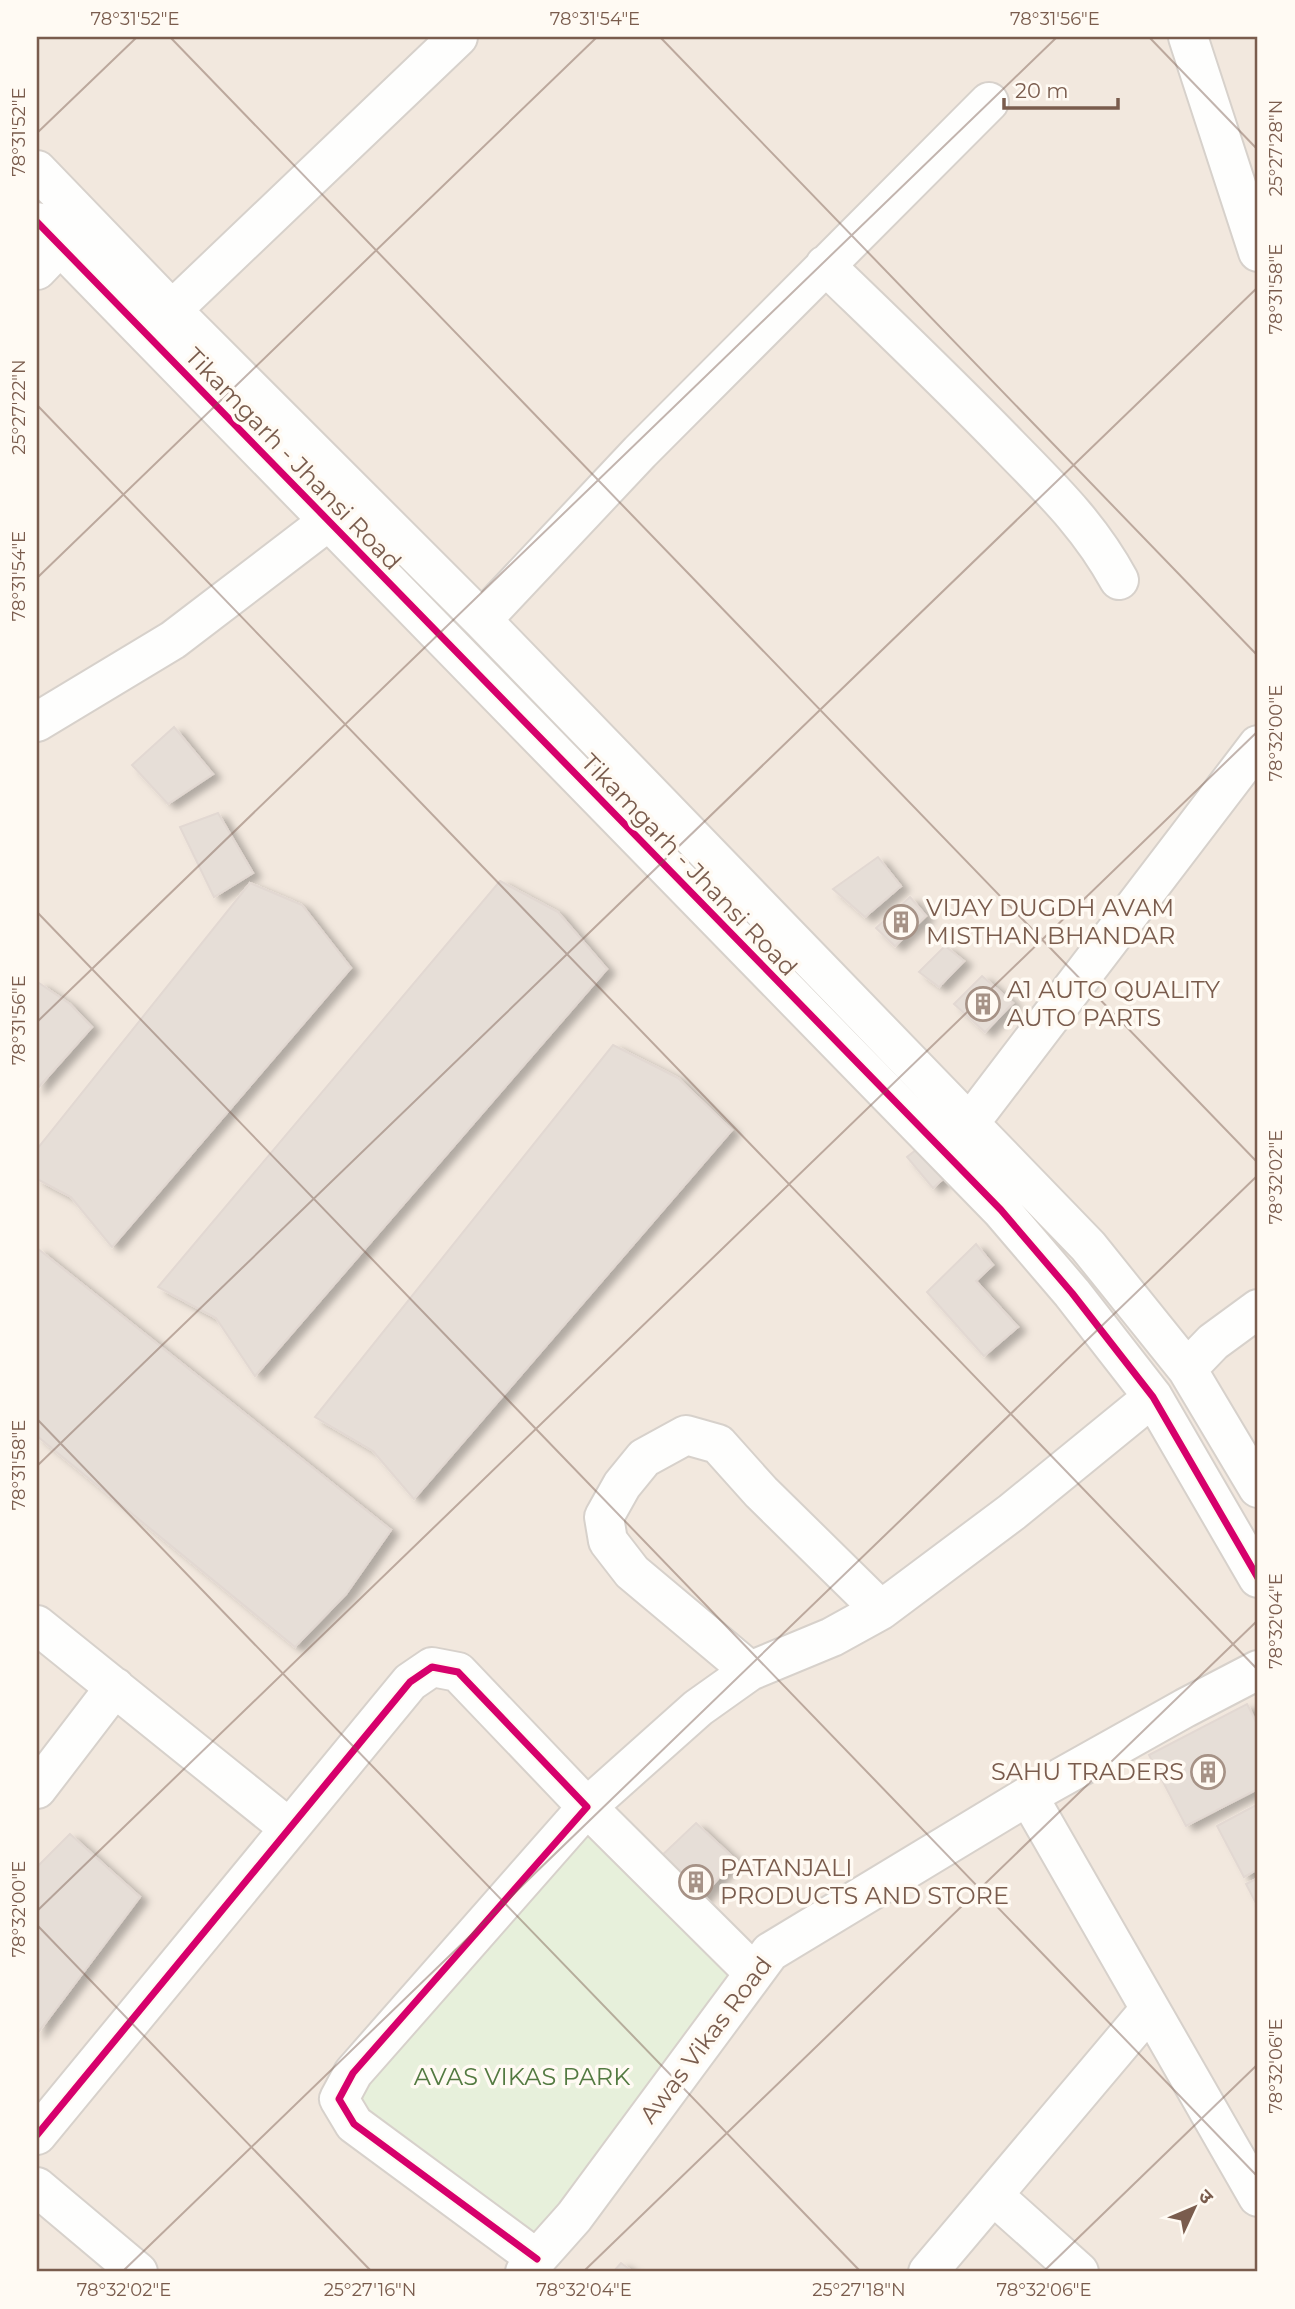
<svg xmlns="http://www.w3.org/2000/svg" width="1295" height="2309" viewBox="0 0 1295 2309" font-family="Montserrat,'Noto Sans Devanagari',sans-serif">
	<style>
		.residential { fill: #f2e8de }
		.green { fill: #e7f0db }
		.building { fill: #e6ded7; stroke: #e2d8d2; stroke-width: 2; filter: url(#shadow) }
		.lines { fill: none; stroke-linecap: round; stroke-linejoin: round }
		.minor-casing { stroke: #d7d1cb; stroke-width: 42 }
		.minor { stroke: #fefefd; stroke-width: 38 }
		.cycleway-casing { stroke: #fffaf3; stroke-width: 11 }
		.cycleway { stroke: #d6006c; stroke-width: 7 }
		.ticks { fill: none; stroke: #7a5c4d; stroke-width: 2; stroke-opacity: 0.45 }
		.labels { text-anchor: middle; stroke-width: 7; stroke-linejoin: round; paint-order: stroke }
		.street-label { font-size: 24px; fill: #7a5c4d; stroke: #fffaf3 }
		.poi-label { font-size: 24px; fill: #7a5c4d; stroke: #fffaf3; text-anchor: start }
		.park-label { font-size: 24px; fill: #537a41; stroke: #fffaf3 }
		.neatline { fill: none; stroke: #7a5c4d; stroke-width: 2.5 }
		.ticks-label { font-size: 18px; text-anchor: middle; fill: #7a5c4d }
	</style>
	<defs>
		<filter id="shadow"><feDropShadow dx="8" dy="4.5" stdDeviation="3.5" flood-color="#0004"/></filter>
	</defs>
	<rect width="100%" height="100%" fill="#f9f5f0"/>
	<path class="residential" d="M37,37H1258V2272H37Z"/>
	<path class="green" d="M586,1822L741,1972L542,2244L346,2110Z"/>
	<path class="building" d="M174,727L213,774L168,804L132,765Z
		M218,813L253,873L214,897L180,827Z
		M878,857L901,886L865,917L833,889Z
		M500,881L558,912L607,969L255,1376L216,1318L158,1287Z
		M250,883L302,905L351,968L112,1247L71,1197L37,1179V1149Z
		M910,897L926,916L895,946L876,928Z
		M945,946L964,961L939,987L919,972Z
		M982,976L1013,1003L985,1032L954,1004Z
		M39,983L70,1004L92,1027L37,1089V986Z
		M613,1045L678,1078L732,1130L414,1499L373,1451L315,1417Z
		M926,1142L954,1169L933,1188L907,1157Z
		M976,1244L993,1265L976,1281L1018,1327L984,1356L927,1292Z
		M37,1248L391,1530L346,1594L295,1647L37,1436Z
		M1247,1704L1258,1726V1789L1186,1826L1149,1755Z
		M1258,1804V1869L1244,1877L1217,1826Z
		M696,1823L735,1859L698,1902L656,1861Z
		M70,1834L140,1897L37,2034V1867Z
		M1258,1878V1907L1246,1884Z
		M621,2263L633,2272H613Z"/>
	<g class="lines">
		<g class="minor-casing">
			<path id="minor" d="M1188,37L1258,252
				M37,170L172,310L482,620L1088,1246L1187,1369L1258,1488
				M37,222L1001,1210L1072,1293L1153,1397L1258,1578
				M825,265C887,325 948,383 1008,445C1051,489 1089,525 1119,580
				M37,270L60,246
				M172,310L458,37
				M482,620L640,452L989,102
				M37,722L173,640L347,507
				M956,1141L1258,745
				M1187,1369L1213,1342L1258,1309
				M37,1625L289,1828
				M750,1671L632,1572L608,1541L604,1517L622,1485L644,1458L686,1435L718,1444L761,1492L881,1610
				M37,1789L115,1687
				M1028,1796L1258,2197
				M754,1973L587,1807L698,1708L750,1671L832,1637L881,1610L1012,1512L1153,1397
				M37,2135L410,1682L432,1667L458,1672L587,1807L353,2073L339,2099L354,2124L537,2259
				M37,2187L138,2272
				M993,2195L1079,2272
				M525,2272L574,2217L770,1952L1028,1796L1185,1708L1258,1670
				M928,2272L1150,2009"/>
		</g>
		<use href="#minor" class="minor"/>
		<g class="cycleway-casing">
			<path id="cycleway" d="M37,222L1001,1210L1072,1293L1153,1397L1258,1578
				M37,2135L410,1682L432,1667L458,1672L587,1807L353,2073L339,2099L354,2124L537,2259"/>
		</g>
		<use href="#cycleway" class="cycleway"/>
	</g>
	<path class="ticks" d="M170,37L1258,1163M660,37L1258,656M1149,37L1258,150M37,133L137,37M37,405L1258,1670M37,578L597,37M37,912L1258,2177M37,1022L1057,37M37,1419L861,2272M37,1466L1258,287M37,1911L1258,731M37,1925L372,2272M122,2272L1258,1175M583,2272L1258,1620M1043,2272L1258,2064"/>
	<defs>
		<g id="building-ring" transform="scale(1.75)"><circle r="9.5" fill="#fffaf3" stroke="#a69286" stroke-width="1.5"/><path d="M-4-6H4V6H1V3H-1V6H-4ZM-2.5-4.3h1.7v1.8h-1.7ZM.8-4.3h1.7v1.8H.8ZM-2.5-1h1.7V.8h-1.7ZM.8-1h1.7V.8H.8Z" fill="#a69286"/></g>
	</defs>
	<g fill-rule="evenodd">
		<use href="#building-ring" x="901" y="922"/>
		<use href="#building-ring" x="983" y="1004"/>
		<use href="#building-ring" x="1208" y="1772"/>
		<use href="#building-ring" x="696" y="1882"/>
	</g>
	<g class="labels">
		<g class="street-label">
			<text transform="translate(293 459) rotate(46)" y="8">Tikamgarh - Jhansi Road</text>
			<text transform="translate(689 865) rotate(46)" y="8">Tikamgarh - Jhansi Road</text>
			<text transform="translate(706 2040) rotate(-53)" y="8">Awas Vikas Road</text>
		</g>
		<g class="poi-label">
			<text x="926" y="916">VIJAY DUGDH AVAM<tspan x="926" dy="28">MISTHAN BHANDAR</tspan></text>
			<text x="1007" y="998">A1 AUTO QUALITY<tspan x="1007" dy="28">AUTO PARTS</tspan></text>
			<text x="1184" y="1780" text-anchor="end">SAHU TRADERS</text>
			<text x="720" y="1876">PATANJALI<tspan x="720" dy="28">PRODUCTS AND STORE</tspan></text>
		</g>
		<g class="park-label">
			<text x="522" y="2085">AVAS VIKAS PARK</text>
		</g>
	</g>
	<rect width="1295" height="2309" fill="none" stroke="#fffaf3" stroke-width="77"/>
	<g transform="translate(1194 2208) rotate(46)" stroke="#fffaf3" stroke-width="5" paint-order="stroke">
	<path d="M0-5L12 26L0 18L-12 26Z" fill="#7a5c4d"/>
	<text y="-10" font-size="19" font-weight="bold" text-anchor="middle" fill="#7a5c4d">उ</text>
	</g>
	<path d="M1004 98v10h114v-10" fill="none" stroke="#7a5c4d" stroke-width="3.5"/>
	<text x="1015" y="98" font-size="21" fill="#7a5c4d" stroke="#fffaf3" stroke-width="5" paint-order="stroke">20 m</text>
	<rect x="38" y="38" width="1218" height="2232" class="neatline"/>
	<g class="ticks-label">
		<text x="135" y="25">78°31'52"E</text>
		<text x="595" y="25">78°31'54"E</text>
		<text x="1055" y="25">78°31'56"E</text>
		<text transform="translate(19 132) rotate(-90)" y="6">78°31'52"E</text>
		<text transform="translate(1276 148) rotate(-90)" y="6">25°27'28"N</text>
		<text transform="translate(1276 289) rotate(-90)" y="6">78°31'58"E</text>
		<text transform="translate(19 407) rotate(-90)" y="6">25°27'22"N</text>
		<text transform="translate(19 576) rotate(-90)" y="6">78°31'54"E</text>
		<text transform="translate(1276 733) rotate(-90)" y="6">78°32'00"E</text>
		<text transform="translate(19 1020) rotate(-90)" y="6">78°31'56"E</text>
		<text transform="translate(1276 1177) rotate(-90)" y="6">78°32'02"E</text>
		<text transform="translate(19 1465) rotate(-90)" y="6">78°31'58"E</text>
		<text transform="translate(1276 1621) rotate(-90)" y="6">78°32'04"E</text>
		<text transform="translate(19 1909) rotate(-90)" y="6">78°32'00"E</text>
		<text transform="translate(1276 2066) rotate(-90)" y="6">78°32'06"E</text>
		<text x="124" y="2296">78°32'02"E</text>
		<text x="370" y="2296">25°27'16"N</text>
		<text x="584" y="2296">78°32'04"E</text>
		<text x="859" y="2296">25°27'18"N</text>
		<text x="1044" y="2296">78°32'06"E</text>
	</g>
</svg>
